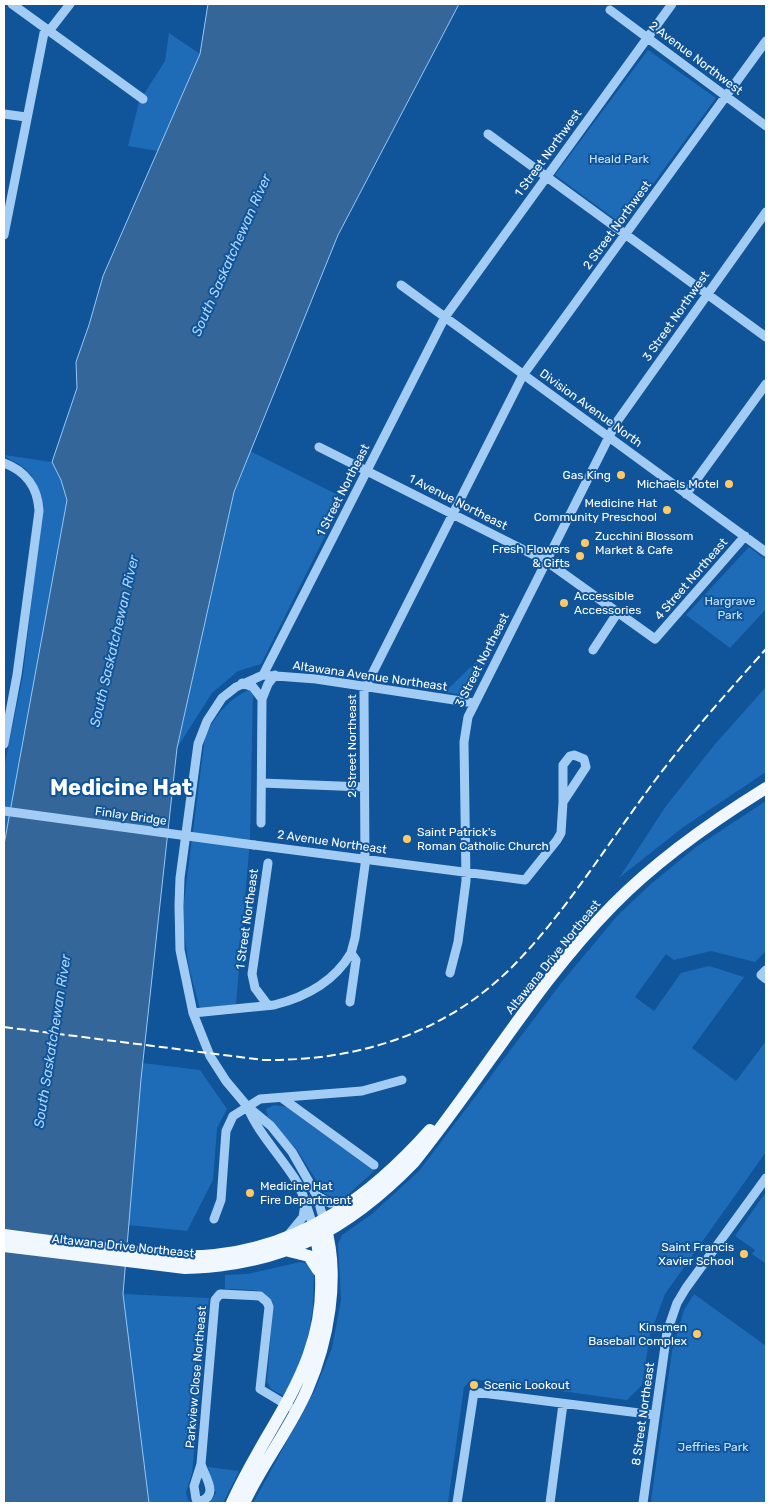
<svg xmlns="http://www.w3.org/2000/svg" width="770" height="1507" viewBox="0 0 770 1507" font-family="Rubik,sans-serif">
	<style>
		.green { fill: #1e6cb8 }
		.water { fill: #346699; stroke: #94c8f8 }
		.lines { fill: none; stroke-linecap: round; stroke-linejoin: round }
		.minor { stroke: #a3ccf5; stroke-width: 9 }
		.major { stroke: #f0f7ff; stroke-width: 12 }
		.rail { stroke: #fff; stroke-width: 2; stroke-dasharray: 9 4; stroke-linecap: butt }
		.minor-bridge { stroke: #a3ccf5; stroke-width: 9 }
		.poi-dot { fill: #ffca66; stroke: #10549a; stroke-width: 2 }
		.labels { text-anchor: middle; stroke-width: 4; stroke-linejoin: round; paint-order: stroke }
		.street-label { font-size: 12px; fill: #fff; stroke: #10549a }
		.park-label { font-size: 12px; fill: #cbe5fe; stroke: #10549a }
		.poi-label { font-size: 12px; fill: #fff; stroke: #10549a; text-anchor: end }
		.water-label { font-size: 14px; font-style: italic; fill: #afd6fb; stroke: #10549a }
		.town-label { font-size: 22px; font-weight: bold; fill: #fff; stroke: #10549a }
	</style>
	<rect width="100%" height="100%" fill="#10549a"/>
	<path class="green" d="M169,33L200,54L158,151L128,146L139,102L165,61Z
		M648,50L716,98L623,225L555,175Z
		M250,451L344,498L261,664L238,671L212,693L177,748L234,493Z
		M4,455L52,462L61,480L67,500L4,845V768L23,675L42,512C42,491 35,474 17,463C12,460 7,459 4,455Z
		M749,547L766,560V609L730,648L686,615Z
		M493,645L468,696L445,692Z
		M766,687V772L682,828L619,878L666,806L716,743Z
		M253,688L250,840L236,1004L200,1009L189,968L184,932V902L205,737C216,714 229,698 253,688Z
		M766,801V951L755,962L711,951L674,960L666,954L635,997L654,1011L681,973L709,966L744,977L692,1048L736,1081L766,1041V1152L665,1294L650,1335L642,1385L627,1400L472,1379L464,1387L448,1503H253L314,1392L332,1348L341,1300L338,1244L342,1235L372,1214L419,1171L562,982L617,916L652,883L696,847Z
		M142,1063L200,1070L227,1109L217,1128L213,1180L187,1231L128,1225Z
		M274,1105L287,1107L374,1171L343,1199H337L325,1194L297,1150L268,1117L266,1109Z
		M766,1192V1262L765,1263L752,1254L755,1250L735,1236Z
		M300,1262L307,1263L314,1271L313,1307L306,1350L284,1396L271,1389L267,1382L273,1305C266,1286 243,1290 225,1289V1275L248,1274Z
		M123,1294L209,1298L192,1473L186,1492L188,1500L193,1503H149Z
		M694,1294L766,1346V1503H652L651,1501L672,1351L684,1310Z
		M208,1467L239,1471L223,1503H209L216,1493Z"/>
	<path class="water" d="M208,4H459L338,235L234,492L177,748L141,1079L123,1294L149,1503H4V845L67,500L61,480L52,462L77,388L76,362L89,325L103,276L200,54Z"/>
	<g class="lines">
		<path class="minor" d="M12,4L143,99
			M610,10L766,126
			M49,31L70,4
			M4,114L26,117
			M488,134L766,337
			M4,235L45,28
			M401,285L766,552
			M319,447L546,561L655,639L745,536
			M4,463C26,471 38,488 39,511L17,675L4,744
			M686,494L766,384
			M593,650L618,612
			M263,675L445,317L672,4
			M242,683L253,687L262,699
			M262,783L364,787
			M261,823L262,699L268,684L275,675
			M254,845L525,880L557,840L561,833L563,802L586,767L584,759L574,755L570,756L563,765V802
			M766,970L761,975L766,979
			M450,973L458,942L466,881L464,742L468,717L616,423L766,212
			M350,1002L356,960L351,953L355,938L365,865L364,691L366,686L523,375L766,41
			M267,1004L255,988L252,974L268,863
			M193,1013L274,1005C306,997 334,982 351,953
			M282,1098L374,1165
			M247,1106C258,1133 279,1154 295,1179C304,1193 308,1210 313,1226
			M317,1196L330,1203H350
			M214,1219L221,1200L226,1131L233,1116L260,1099L362,1091L402,1080
			M324,1221L317,1196L292,1152L271,1126L247,1106L226,1081L210,1056L193,1013L180,950L179,906L180,878L198,744L207,721L222,698L236,687L263,675L316,679L474,703
			M289,1234L303,1217L305,1205
			M201,1464C205,1477 219,1495 201,1501L196,1499L194,1486L201,1464L215,1300L220,1294L260,1296L267,1302L269,1307L260,1389L290,1407
			M457,1503L474,1392L655,1415
			M550,1503L563,1404
			M643,1503L667,1332L677,1303L686,1288L766,1178"/>
		<path class="major" d="M4,1235C39,1240 74,1244 109,1249C144,1253 180,1259 215,1255C305,1245 371,1196 430,1130
			M4,1246L185,1268C281,1266 348,1230 414,1162C482,1078 537,982 613,905C658,859 711,822 766,788
			M285,1250L309,1256L318,1270
			M232,1503C268,1421 331,1361 320,1264C318,1252 318,1241 314,1230
			M244,1503C262,1464 290,1429 307,1390C328,1342 340,1277 325,1226"/>
		<path class="rail" d="M4,1027L263,1060C356,1061 443,1035 511,968C561,918 603,851 645,794C682,743 724,696 766,649"/>
		<path class="minor-bridge" d="M4,811L254,845"/>
	</g>
	<g class="poi-dot">
		<circle cx="621" cy="475" r="5"/>
		<circle cx="729" cy="484" r="5"/>
		<circle cx="667" cy="510" r="5"/>
		<circle cx="585" cy="543" r="5"/>
		<circle cx="580" cy="556" r="5"/>
		<circle cx="564" cy="603" r="5"/>
		<circle cx="407" cy="839" r="5"/>
		<circle cx="250" cy="1193" r="5"/>
		<circle cx="744" cy="1254" r="5"/>
		<circle cx="697" cy="1334" r="5"/>
		<circle cx="474" cy="1385" r="5"/>
	</g>
	<g class="labels">
		<g class="street-label">
			<text transform="translate(696 58) rotate(37)" y="4">2 Avenue Northwest</text>
			<text transform="translate(548 153) rotate(-54)" y="4">1 Street Northwest</text>
			<text transform="translate(617 225) rotate(-54)" y="4">2 Street Northwest</text>
			<text transform="translate(676 316) rotate(-55)" y="4">3 Street Northwest</text>
			<text transform="translate(591 408) rotate(36)" y="4">Division Avenue North</text>
			<text transform="translate(343 490) rotate(-63)" y="4">1 Street Northeast</text>
			<text transform="translate(458 502) rotate(27)" y="4">1 Avenue Northeast</text>
			<text transform="translate(691 579) rotate(-49)" y="4">4 Street Northeast</text>
			<text transform="translate(482 660) rotate(-63)" y="4">3 Street Northeast</text>
			<text transform="translate(370 676) rotate(8)" y="4">Altawana Avenue Northeast</text>
			<text transform="translate(352 746) rotate(-90)" y="4">2 Street Northeast</text>
			<text transform="translate(131 816) rotate(8)" y="4">Finlay Bridge</text>
			<text transform="translate(332 842) rotate(8)" y="4">2 Avenue Northeast</text>
			<text transform="translate(247 919) rotate(-82)" y="4">1 Street Northeast</text>
			<text transform="translate(553 957) rotate(-51)" y="4">Altawana Drive Northeast</text>
			<text transform="translate(123 1246) rotate(6)" y="4">Altawana Drive Northeast</text>
			<text transform="translate(196 1377) rotate(-85)" y="4">Parkview Close Northeast</text>
			<text transform="translate(643 1414) rotate(-82)" y="4">8 Street Northeast</text>
		</g>
		<g class="park-label">
			<text x="619" y="163">Heald Park</text>
			<text x="730" y="605">Hargrave<tspan x="730" dy="14">Park</tspan></text>
			<text x="713" y="1451">Jeffries Park</text>
		</g>
		<g class="poi-label">
			<text x="611" y="479">Gas King</text>
			<text x="719" y="488">Michaels Motel</text>
			<text x="657" y="507">Medicine Hat<tspan x="657" dy="14">Community Preschool</tspan></text>
			<text x="595" y="540" text-anchor="start">Zucchini Blossom<tspan x="595" dy="14">Market &amp; Cafe</tspan></text>
			<text x="570" y="553">Fresh Flowers<tspan x="570" dy="14">&amp; Gifts</tspan></text>
			<text x="574" y="600" text-anchor="start">Accessible<tspan x="574" dy="14">Accessories</tspan></text>
			<text x="417" y="836" text-anchor="start">Saint Patrick's<tspan x="417" dy="14">Roman Catholic Church</tspan></text>
			<text x="260" y="1190" text-anchor="start">Medicine Hat<tspan x="260" dy="14">Fire Department</tspan></text>
			<text x="734" y="1251">Saint Francis<tspan x="734" dy="14">Xavier School</tspan></text>
			<text x="687" y="1331">Kinsmen<tspan x="687" dy="14">Baseball Complex</tspan></text>
			<text x="484" y="1389" text-anchor="start">Scenic Lookout</text>
		</g>
		<g class="water-label">
			<text transform="translate(231 255) rotate(-66)" y="5">South Saskatchewan River</text>
			<text transform="translate(114 641) rotate(-77)" y="5">South Saskatchewan River</text>
			<text transform="translate(52 1041) rotate(-81)" y="5">South Saskatchewan River</text>
		</g>
		<g class="town-label">
			<text x="121" y="795">Medicine Hat</text>
		</g>
	</g>
	<rect width="770" height="1507" fill="none" stroke="#ffffff" stroke-width="10"/>
</svg>
